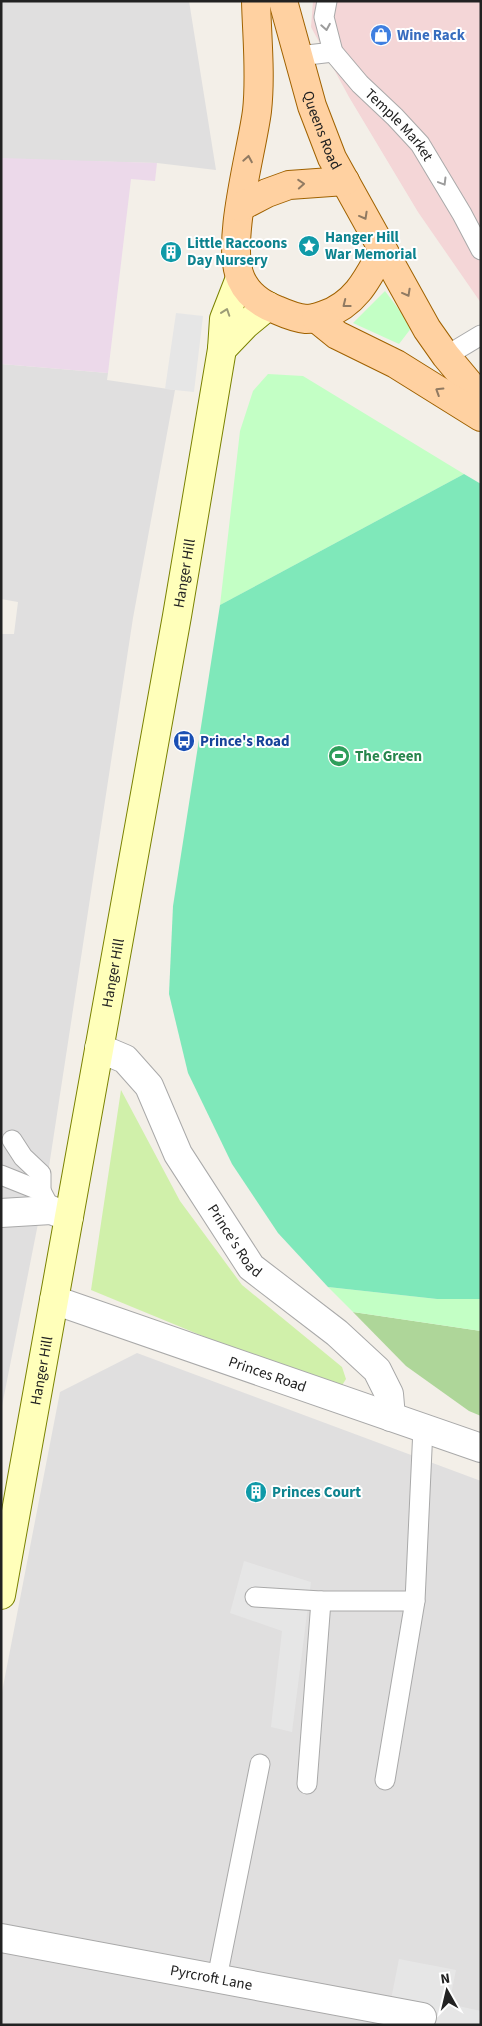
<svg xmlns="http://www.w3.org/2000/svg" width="482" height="2026" viewBox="0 0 482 2026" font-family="'Source Sans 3',sans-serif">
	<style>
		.residential { fill: #e0dfdf }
		.commercial { fill: #f4d6d7 }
		.industrial { fill: #ecd9ea }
		.grass { fill: #d0f0aa }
		.forest { fill: #aed699 }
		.park { fill: #c3ffc5 }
		.pitch { fill: #7fe8ba }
		.parking { fill: #e6e6e6 }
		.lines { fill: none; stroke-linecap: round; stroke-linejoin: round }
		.lane-casing { stroke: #a9a9a9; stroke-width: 21 }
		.street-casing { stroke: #a9a9a9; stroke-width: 30 }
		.secondary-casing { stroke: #7a8200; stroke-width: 30 }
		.primary-casing { stroke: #a06200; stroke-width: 30 }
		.lane { stroke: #fff; stroke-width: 19 }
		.street { stroke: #fff; stroke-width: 28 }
		.secondary { stroke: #ffffba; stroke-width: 28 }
		.primary { stroke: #ffd1a1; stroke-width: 28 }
		.oneway { stroke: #9c9c9c }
		.oneway2 { stroke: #907a62 }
		.oneway3 { stroke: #9c9c76 }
		.labels { text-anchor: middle; stroke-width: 4; stroke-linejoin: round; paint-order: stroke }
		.shop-label { font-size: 15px; font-weight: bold; fill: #366cbe; stroke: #fff; text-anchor: start }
		.street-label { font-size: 15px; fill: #222; stroke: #fff }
		.culture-label { font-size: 15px; font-weight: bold; fill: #0d838f; stroke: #fff; text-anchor: start }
		.transit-label { font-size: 15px; font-weight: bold; fill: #164399; stroke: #fff; text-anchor: start }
		.leisure-label { font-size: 15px; font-weight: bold; fill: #27864d; stroke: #fff; text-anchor: start }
	</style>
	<rect width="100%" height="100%" fill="#f3efe8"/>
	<path class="residential" d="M1,1H189L216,170L157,163L1,159Z
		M1,364L108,373L107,380L175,390L133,618L48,1173L1,1411V634H14L18,602L1,599Z
		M137,1353L481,1481V2025H1V1697L60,1392Z"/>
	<path class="commercial" d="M313,1H481V303L418,212L349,97L311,27Z"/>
	<path class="industrial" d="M1,158L157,163L155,181L131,179L108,373L1,364Z"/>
	<path class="grass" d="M121,1090L180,1201L242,1285L342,1367L346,1379L341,1387L329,1388L91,1290Z"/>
	<path class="forest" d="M353,1312L481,1331V1416L469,1411L406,1366Z"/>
	<path class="park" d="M385,291L412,327L399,344L353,323Z
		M268,374L303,376L464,474L220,605L240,431L253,391Z
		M328,1287L437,1299H481V1331L353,1312Z"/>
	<path class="pitch" d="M464,474L481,484V1299H437L328,1287L278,1233L232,1164L188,1073L169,994L173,906L220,605Z"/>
	<path class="parking" d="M176,313L203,316L194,392L165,389Z
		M244,1561L311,1582L292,1732L271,1727L282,1631L230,1613Z
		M399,1959L456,1970L449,2004L481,2011L479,2025H386Z"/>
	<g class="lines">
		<g class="lane-casing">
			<g id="lane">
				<path id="s1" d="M327,1L324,17L333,52L360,84L395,117L420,144L462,214L481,250"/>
				<path d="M299,56L333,52"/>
				<path d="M446,356L481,335"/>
				<path d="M12,1140L23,1157L41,1174V1191"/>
				<path d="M1,1175L41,1191L51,1210"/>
				<path d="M255,1597L321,1601H415"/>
				<path d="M385,1780L415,1601L423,1428"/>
				<path d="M307,1784L321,1601"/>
				<path d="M217,1978L260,1764"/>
			</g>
		</g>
		<g class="street-casing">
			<g id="street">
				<path id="s2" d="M99,1048L125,1059L149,1086L178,1154L251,1267L337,1333L377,1370L389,1394L391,1417"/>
				<path d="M1,1213L51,1210L69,1217"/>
				<path id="s3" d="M54,1300L481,1448"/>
				<path id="s4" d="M1,1938L422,2017"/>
			</g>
		</g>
		<g class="secondary-casing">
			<g id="secondary">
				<path d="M222,349L245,325L268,306"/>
				<path id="s5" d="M1,1595L177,616L222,349L224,319L240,278"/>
			</g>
		</g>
		<g class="primary-casing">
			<g id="primary">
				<path d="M256,1C257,38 261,75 257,111C252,151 225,244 241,279C248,295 261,304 277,310C286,314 296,318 306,319C312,319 319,317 324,315C356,304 368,278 383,250"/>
				<path id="s6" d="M283,1L312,106L332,158L427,329L446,356L481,398"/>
				<path d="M240,207L267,193L289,185L345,181"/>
				<path d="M316,318L337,335L396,364L481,417"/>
			</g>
		</g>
		<use href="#lane" class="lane"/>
		<use href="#street" class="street"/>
		<use href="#secondary" class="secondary"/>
		<use href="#primary" class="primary"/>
	</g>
	<defs><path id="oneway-chevron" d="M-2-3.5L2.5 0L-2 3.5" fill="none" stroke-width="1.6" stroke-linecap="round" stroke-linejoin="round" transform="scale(1.25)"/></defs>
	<g class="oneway">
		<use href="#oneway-chevron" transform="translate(326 27) rotate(80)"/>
		<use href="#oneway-chevron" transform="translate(443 182) rotate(59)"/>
	</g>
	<g class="oneway2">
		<use href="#oneway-chevron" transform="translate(248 159) rotate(-80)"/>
		<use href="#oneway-chevron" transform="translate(301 184) rotate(-4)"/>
		<use href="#oneway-chevron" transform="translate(364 216) rotate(61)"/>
		<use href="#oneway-chevron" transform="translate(407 293) rotate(61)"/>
		<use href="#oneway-chevron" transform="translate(346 304) rotate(142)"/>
		<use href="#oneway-chevron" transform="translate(439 391) rotate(-148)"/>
	</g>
	<use class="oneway3" href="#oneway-chevron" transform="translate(226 312) rotate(-71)"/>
	<defs>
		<g id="shop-disc" transform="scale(1.125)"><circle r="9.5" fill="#3f7fe0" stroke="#fff"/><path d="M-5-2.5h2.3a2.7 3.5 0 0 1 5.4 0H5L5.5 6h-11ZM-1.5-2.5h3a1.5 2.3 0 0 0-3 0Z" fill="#fff"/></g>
		<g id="sight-disc" transform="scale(1.125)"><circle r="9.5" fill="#0f9aa8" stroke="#fff"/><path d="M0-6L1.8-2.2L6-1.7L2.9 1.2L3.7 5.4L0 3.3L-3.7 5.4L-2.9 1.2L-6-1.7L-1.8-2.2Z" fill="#fff"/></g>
		<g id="building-disc" transform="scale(1.125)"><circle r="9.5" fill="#0f9aa8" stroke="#fff"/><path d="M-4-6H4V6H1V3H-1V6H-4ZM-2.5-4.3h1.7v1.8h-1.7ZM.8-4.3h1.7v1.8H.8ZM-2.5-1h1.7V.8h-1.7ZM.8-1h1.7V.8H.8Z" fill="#fff"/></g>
		<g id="bus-disc" transform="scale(1.125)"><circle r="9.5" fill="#1a4fb4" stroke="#fff"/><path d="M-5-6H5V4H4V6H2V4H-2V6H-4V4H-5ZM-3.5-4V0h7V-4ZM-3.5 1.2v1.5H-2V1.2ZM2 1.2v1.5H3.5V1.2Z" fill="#fff"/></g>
		<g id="stadium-disc" transform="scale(1.125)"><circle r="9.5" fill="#2e9e5b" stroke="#fff"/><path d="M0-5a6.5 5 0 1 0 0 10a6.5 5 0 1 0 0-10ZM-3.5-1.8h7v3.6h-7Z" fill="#fff"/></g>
	</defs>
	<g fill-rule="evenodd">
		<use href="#shop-disc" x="381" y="35"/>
		<use href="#sight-disc" x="309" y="246"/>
		<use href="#building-disc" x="171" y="252"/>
		<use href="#bus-disc" x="184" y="741"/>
		<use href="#stadium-disc" x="339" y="756"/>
		<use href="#building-disc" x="256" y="1492"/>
	</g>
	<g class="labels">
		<g class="shop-label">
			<text x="397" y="40">Wine Rack</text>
		</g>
		<g class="street-label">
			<text dy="5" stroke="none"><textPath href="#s1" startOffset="151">Temple Market</textPath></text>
			<text dy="5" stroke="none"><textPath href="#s6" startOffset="135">Queens Road</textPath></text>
			<text dy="5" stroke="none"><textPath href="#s5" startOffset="1038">Hanger Hill</textPath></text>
			<text dy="5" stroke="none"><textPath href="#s5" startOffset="632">Hanger Hill</textPath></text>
			<text dy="5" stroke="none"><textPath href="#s2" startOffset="242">Prince's Road</textPath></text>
			<text dy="5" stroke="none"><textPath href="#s5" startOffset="228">Hanger Hill</textPath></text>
			<text dy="5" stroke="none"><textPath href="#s3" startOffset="226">Princes Road</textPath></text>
			<text dy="5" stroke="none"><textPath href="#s4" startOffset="214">Pyrcroft Lane</textPath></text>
		</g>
		<g class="culture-label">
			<text x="325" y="242">Hanger Hill<tspan x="325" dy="17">War Memorial</tspan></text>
			<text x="187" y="248">Little Raccoons<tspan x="187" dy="17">Day Nursery</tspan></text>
			<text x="272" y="1497">Princes Court</text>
		</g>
		<g class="transit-label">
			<text x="200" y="746">Prince's Road</text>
		</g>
		<g class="leisure-label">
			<text x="355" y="761">The Green</text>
		</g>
	</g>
	<rect width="482" height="2026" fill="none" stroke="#222222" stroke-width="5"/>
	<g transform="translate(447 1991) rotate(352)" stroke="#ffffff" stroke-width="4" paint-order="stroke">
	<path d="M0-4L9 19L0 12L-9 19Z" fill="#222222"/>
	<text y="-8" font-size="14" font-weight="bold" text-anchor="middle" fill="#222222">N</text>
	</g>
</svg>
